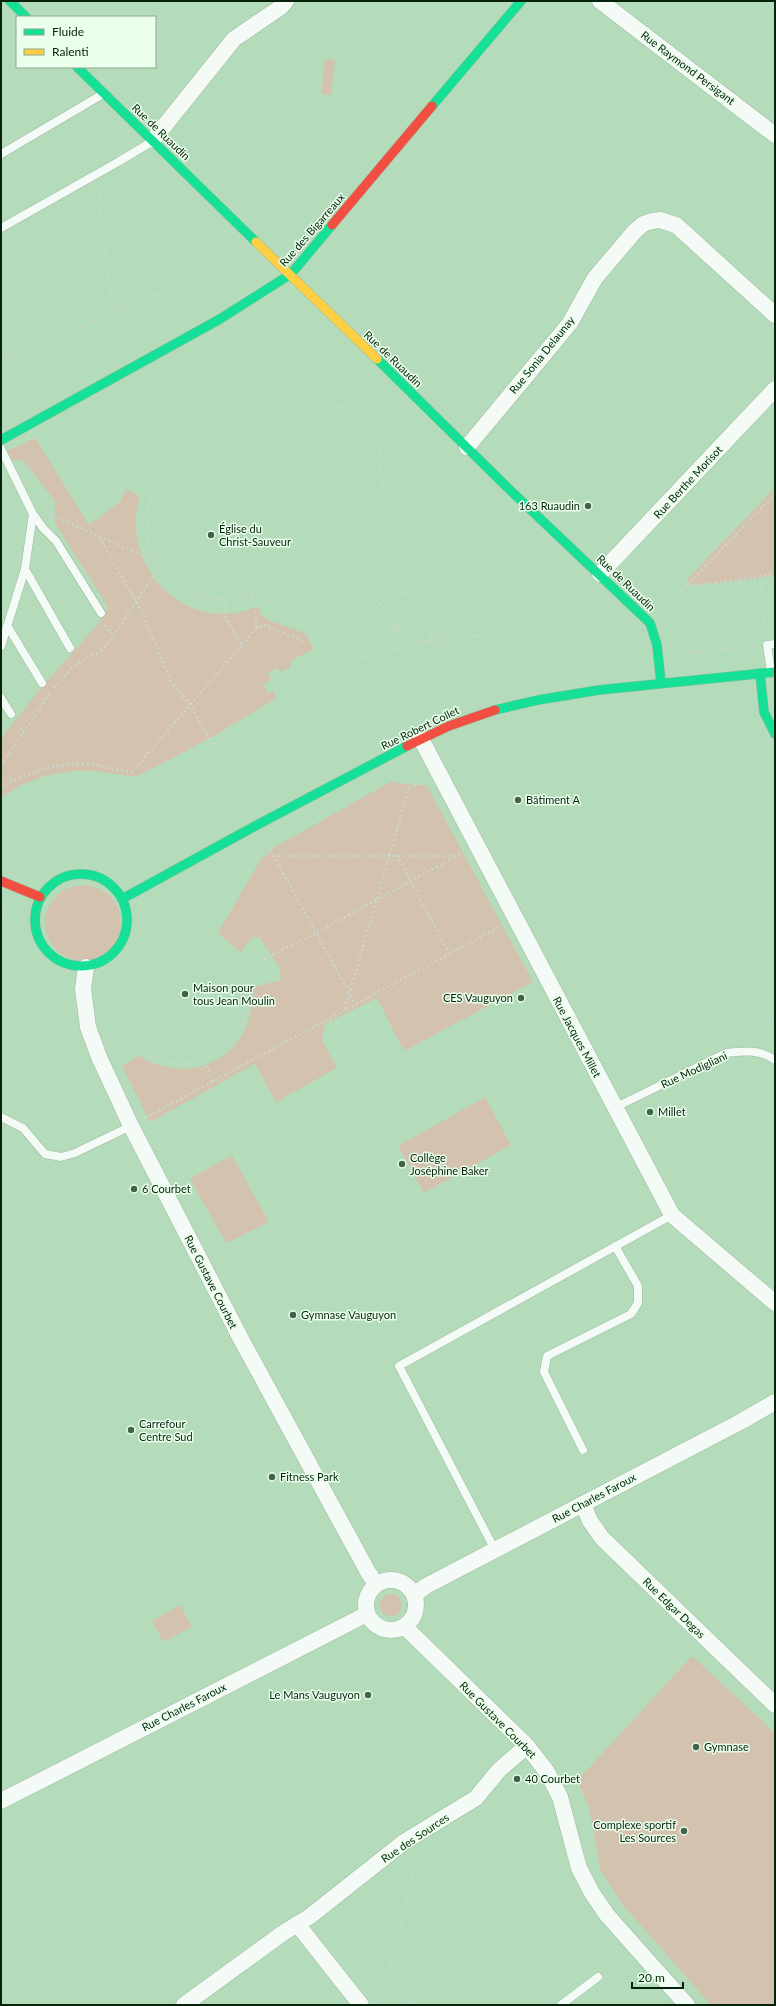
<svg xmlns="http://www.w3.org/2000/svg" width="776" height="2006" viewBox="0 0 776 2006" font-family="Lato,sans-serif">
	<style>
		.green { fill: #d3c2ae }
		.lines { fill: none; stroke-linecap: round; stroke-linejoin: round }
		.lane-casing { stroke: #9bb99e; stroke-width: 9 }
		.street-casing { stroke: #9bb99e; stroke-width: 17 }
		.fast-casing { stroke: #9bb99e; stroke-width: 10 }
		.slow-casing { stroke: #9bb99e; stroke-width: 10 }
		.jam-casing { stroke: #9bb99e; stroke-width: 10 }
		.path { stroke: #c9d7cc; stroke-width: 2.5; stroke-dasharray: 2 3; stroke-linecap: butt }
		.lane { stroke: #f4faf5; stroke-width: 8 }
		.street { stroke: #f4faf5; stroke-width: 16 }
		.fast { stroke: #16e098; stroke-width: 9 }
		.slow { stroke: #ffcf43; stroke-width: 9 }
		.jam { stroke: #f24e42; stroke-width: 9 }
		.poi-dot { fill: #436348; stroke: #eaffec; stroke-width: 1.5 }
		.labels { text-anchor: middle; stroke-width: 3; stroke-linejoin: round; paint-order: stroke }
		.street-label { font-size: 11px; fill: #06220b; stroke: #eaffec }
		.poi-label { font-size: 11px; fill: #06220b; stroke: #eaffec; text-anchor: start }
	</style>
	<rect width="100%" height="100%" fill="#b5dcba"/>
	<path class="green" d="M325,59L335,60L331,95L321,94Z
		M35,438L89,525L119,503L126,489L140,496C139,503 136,511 136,517C133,574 183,624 240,612C246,611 252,608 258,606L261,615L270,621L305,633L314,649L292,660L290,663L291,667L281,672L276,668L268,673L271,680L263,685L268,693L273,691L277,698L209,739L135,777L97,771H72L45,776L19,786L1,798V738L41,688L98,624L108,607L55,523V501L22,459L13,461L7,451Z
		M775,488V576L695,586L686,580Z
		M390,782L427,786L533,982L404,1051L377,998L325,1024L322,1040L337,1068L276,1102L255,1064L150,1122L122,1066L140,1055C147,1063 157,1064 168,1067C199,1075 234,1057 246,1027C251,1014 253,1001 253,987L281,980L279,967L260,938L253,937L246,944L241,953L218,933L261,859L275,847Z
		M45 923a38 38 0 1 1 76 0a38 38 0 1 1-76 0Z
		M485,1097L511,1145L424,1193L398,1146Z
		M232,1155L269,1222L226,1243L190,1179Z
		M380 1605a11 11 0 1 1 22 0a11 11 0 1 1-22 0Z
		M180,1605L192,1627L163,1642L152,1621Z
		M692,1656L775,1733V2005H711L622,1904L600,1869L589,1807L577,1781Z"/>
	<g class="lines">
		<g class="lane-casing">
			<path id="lane" d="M1,154L103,94
				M1,228L118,162L153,141
				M1,449L33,514L25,569L1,646
				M33,514L43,528L56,541L101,613
				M25,569L70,648
				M8,627L42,683
				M771,672L767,645L775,644
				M1,698L11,714
				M614,1108L726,1053C745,1051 759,1049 775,1060
				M1,1117L23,1128L45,1154L61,1157L75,1153L131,1126
				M583,1450L544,1372L547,1356L631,1314L638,1303V1286L615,1246
				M495,1550L399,1366L672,1215
				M561,2005L598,1977"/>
		</g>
		<g class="street-casing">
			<path id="street" d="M600,1L775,135
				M153,140L234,39L281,7L286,1
				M467,447L570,323L595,278L635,231L643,224L652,221L660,220L676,225L775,315
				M600,574L775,389
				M421,739L672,1215L775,1303
				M86,967L83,989L88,1027L99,1057L131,1126L242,1341L368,1572L376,1584
				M583,1504L590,1521L602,1538L775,1705
				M366 1605a25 25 0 1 1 50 0a25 25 0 1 1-50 0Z
				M414,1595L426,1586L742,1421L775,1402
				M405,1627L527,1746L547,1772L560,1797L579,1868L592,1893L607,1915L687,2005
				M1,1801L367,1614
				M297,1924L361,2005
				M184,2005L283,1933L309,1917L404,1842L476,1798L499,1770L527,1746"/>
		</g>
		<g class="fast-casing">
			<path id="fast" d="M10,1L26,17
				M77,67L256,242
				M432,106L521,1
				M377,359L512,492L650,623L657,645L661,683
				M1,440L220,319L291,274L332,225
				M760,673L764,712L775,734
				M495,710L538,700L599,690L775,672
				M35 920a46 46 0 1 1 92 0a46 46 0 1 1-92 0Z
				M122,899L257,825L407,746"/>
		</g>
		<g class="slow-casing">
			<path id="slow" d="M256,242L377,359"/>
		</g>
		<g class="jam-casing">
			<path id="jam" d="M332,225L432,106
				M407,746L449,726L495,710
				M1,881L40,897"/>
		</g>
		<path class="path" d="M98,188L113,312
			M14,234L67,332
			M1,360L164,291L229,269
			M339,406L379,445L381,461
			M415,423L381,461V478L386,498L422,555
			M273,472L368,377
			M152,496C130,562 187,616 252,593L257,628L263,625L306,642
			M49,514L156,561
			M99,537L143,614L171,681L191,706L247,808
			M292,548L322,566L351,576L368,589L397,625L431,645L445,644L469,636H481L489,641L510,655L526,673L530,683
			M760,576L766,634
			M685,587L775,574
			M380,603L406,591L436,645
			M663,610L775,494
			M105,625L113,635
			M397,625C390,634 389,639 393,649C425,646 451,630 479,616L495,644
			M242,645L257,628
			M677,654L756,646
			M510,655L542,638L551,644L557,654C575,657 576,657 580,675
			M360,657L371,659L393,649
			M54,688C62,679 70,669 80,662C89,656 99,654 106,646C126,621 139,592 160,568
			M18,724L24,733
			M351,725L341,706V698L350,675L364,648L395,627
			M1,766L50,693
			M1,787C31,770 61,761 96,765C108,767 121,773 133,771L242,645L226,619L224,599
			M266,842L355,1003
			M397,855L449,953
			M273,856H455
			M1,922L7,903
			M61,963L69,974
			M345,1009L409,788L425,780
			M739,1039L775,1017
			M112,1051L130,1042C160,1070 205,1073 232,1040C237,1034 242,1027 244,1019C249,1003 244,986 240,971L316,933L462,853
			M204,1061L213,1081
			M145,1118L501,926
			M27,1483L111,1631L125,1623L168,1699
			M409,1858L413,1870L406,1904L389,1970L413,2005"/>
		<use href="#lane" class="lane"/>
		<use href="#street" class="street"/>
		<use href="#fast" class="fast"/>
		<use href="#slow" class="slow"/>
		<use href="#jam" class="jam"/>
	</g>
	<g class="poi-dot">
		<circle cx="588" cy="506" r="4"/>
		<circle cx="211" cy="535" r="4"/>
		<circle cx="518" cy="800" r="4"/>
		<circle cx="185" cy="994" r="4"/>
		<circle cx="521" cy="998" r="4"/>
		<circle cx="650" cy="1112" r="4"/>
		<circle cx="402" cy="1164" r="4"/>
		<circle cx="134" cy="1189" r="4"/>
		<circle cx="293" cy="1315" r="4"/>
		<circle cx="131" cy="1430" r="4"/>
		<circle cx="272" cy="1477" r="4"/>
		<circle cx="368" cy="1695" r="4"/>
		<circle cx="696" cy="1747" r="4"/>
		<circle cx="517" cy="1779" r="4"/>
		<circle cx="684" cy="1831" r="4"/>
	</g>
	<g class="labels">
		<g class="street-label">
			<text transform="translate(688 68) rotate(37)" y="4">Rue Raymond Persigant</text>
			<text transform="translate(161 132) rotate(44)" y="4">Rue de Ruaudin</text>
			<text transform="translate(312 230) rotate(-49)" y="4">Rue des Bigarreaux</text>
			<text transform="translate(542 355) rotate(-51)" y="4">Rue Sonia Delaunay</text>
			<text transform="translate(393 359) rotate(44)" y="4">Rue de Ruaudin</text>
			<text transform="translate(688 482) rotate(-47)" y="4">Rue Berthe Morisot</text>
			<text transform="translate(626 583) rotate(44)" y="4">Rue de Ruaudin</text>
			<text transform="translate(420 728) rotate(-26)" y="4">Rue Robert Collet</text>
			<text transform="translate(577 1037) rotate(62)" y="4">Rue Jacques Millet</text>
			<text transform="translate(694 1070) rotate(-25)" y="4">Rue Modigliani</text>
			<text transform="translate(211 1282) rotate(63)" y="4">Rue Gustave Courbet</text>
			<text transform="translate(594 1498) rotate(-28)" y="4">Rue Charles Faroux</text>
			<text transform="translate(674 1608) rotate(44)" y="4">Rue Edgar Degas</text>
			<text transform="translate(184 1707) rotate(-27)" y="4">Rue Charles Faroux</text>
			<text transform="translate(498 1720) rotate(45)" y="4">Rue Gustave Courbet</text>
			<text transform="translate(415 1838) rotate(-34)" y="4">Rue des Sources</text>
		</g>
		<g class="poi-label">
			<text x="580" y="510" text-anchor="end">163 Ruaudin</text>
			<text x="219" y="533">Église du<tspan x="219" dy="13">Christ-Sauveur</tspan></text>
			<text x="526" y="804">Bâtiment A</text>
			<text x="193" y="992">Maison pour<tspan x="193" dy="13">tous Jean Moulin</tspan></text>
			<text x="513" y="1002" text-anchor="end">CES Vauguyon</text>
			<text x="658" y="1116">Millet</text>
			<text x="410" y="1162">Collège<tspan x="410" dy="13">Joséphine Baker</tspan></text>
			<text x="142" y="1193">6 Courbet</text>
			<text x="301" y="1319">Gymnase Vauguyon</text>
			<text x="139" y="1428">Carrefour<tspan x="139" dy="13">Centre Sud</tspan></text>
			<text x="280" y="1481">Fitness Park</text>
			<text x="360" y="1699" text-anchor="end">Le Mans Vauguyon</text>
			<text x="704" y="1751">Gymnase</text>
			<text x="525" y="1783">40 Courbet</text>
			<text x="676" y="1829" text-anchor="end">Complexe sportif<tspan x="676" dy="13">Les Sources</tspan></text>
		</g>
	</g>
	<rect width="776" height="2006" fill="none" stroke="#06220b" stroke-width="4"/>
	<rect x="16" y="16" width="140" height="52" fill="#eaffec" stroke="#8fa792"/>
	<rect x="24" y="29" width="20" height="6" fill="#16e098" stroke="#8fa792"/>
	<text x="52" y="36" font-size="12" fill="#06220b">Fluide</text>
	<rect x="24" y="49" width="20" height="6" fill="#ffcf43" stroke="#8fa792"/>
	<text x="52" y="56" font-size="12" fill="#06220b">Ralenti</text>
	<path d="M632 1982v6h51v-6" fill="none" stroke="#06220b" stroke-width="2"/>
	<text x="638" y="1982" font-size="12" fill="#06220b" stroke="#eaffec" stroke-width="3" paint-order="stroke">20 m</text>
</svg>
